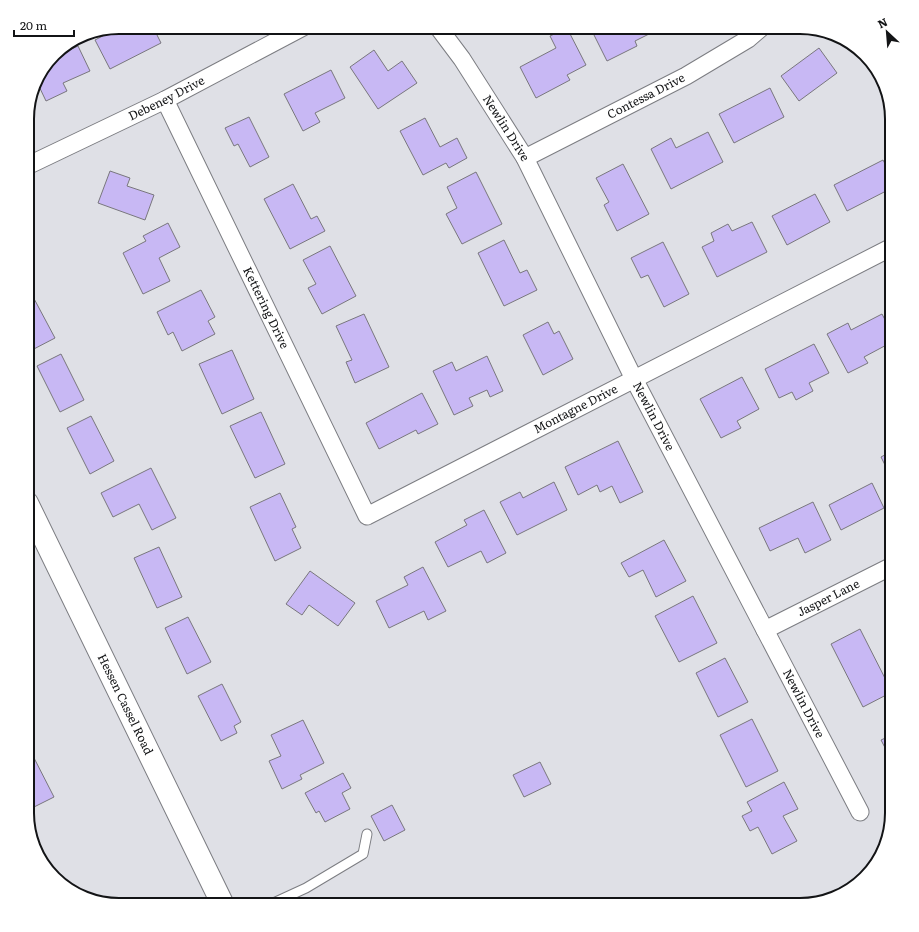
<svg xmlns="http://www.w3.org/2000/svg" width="919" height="932" viewBox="0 0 919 932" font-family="Literata,serif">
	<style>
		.building { fill: #c8b8f4; stroke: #79777d }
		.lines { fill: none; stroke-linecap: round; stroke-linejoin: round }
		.service-casing { stroke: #7c7d82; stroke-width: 11 }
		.minor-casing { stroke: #7c7d82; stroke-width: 19 }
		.secondary-casing { stroke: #7c7d82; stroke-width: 24 }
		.service { stroke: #fff; stroke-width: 9 }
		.minor { stroke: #fff; stroke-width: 17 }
		.secondary { stroke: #fff; stroke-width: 22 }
		.labels { text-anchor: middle; stroke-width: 4; stroke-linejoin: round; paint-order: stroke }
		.street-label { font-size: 12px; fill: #131416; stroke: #fff }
		.rim { fill: none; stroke: #131416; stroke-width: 2 }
	</style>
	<rect width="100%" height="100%" fill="#dfe0e6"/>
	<path class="building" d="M120,27H153L161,43L110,69L95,40Z
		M175,27H189L178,33Z
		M600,27H646L649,34L635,41L637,46L607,61L592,31Z
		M567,28L586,65L567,75L570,80L536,98L520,67L556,48L550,36Z
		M78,46L90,71L63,83L67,91L46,101L36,80L37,78L52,58Z
		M819,48L837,73L799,101L781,76Z
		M374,50L388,71L402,61L417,83L378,109L350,67Z
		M331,70L345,98L315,113L320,122L303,131L284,94Z
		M770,88L784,117L734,143L719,114Z
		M249,117L269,157L250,167L238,144L234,146L225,128Z
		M425,118L440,147L457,138L467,158L449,168L446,163L423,175L400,131Z
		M708,132L723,162L671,189L651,149L671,138L676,148Z
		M883,160L892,177V188L847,211L834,185Z
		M623,164L649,214L617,231L604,205L609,202L596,178Z
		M110,171L130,178L127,186L154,195L145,220L98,203Z
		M476,172L502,224L462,244L446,214L457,208L447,187Z
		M293,184L311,219L317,216L325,231L290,249L264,199Z
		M815,194L830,222L787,245L772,216Z
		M752,222L767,252L717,277L702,247L714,241L711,233L728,224L732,231Z
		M168,223L180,247L159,258L170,281L143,294L123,253L146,241L143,236Z
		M504,240L520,273L527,270L537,290L504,306L478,253Z
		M663,242L689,294L664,307L648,275L641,278L631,258Z
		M330,246L356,296L322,314L308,288L316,284L303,260Z
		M27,250L31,258L27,260Z
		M201,290L215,317L208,321L215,334L182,351L173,332L168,335L157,312Z
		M31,293L55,338L30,351L27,345V295Z
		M364,314L389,367L355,383L346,362L352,360L336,326Z
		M882,314L892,333V342L864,357L868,363L848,373L827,334L848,323L851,330Z
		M548,322L554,334L559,331L573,359L543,375L523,335Z
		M814,344L829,373L809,383L813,391L796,400L792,392L779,398L765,369Z
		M232,350L254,399L222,414L199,364Z
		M61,354L84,400L60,412L37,366Z
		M487,356L503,391L490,397L487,390L469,398L473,406L454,415L433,371L452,362L456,371Z
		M742,377L759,409L737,421L741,428L721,438L700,399Z
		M422,393L438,424L418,434L416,430L379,449L366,423Z
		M261,412L285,464L255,478L230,426Z
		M91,416L114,461L90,474L67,428Z
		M618,441L643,492L620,503L612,486L600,492L597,485L578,495L565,467Z
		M892,451V479L881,457Z
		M151,468L176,518L152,530L139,504L113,517L101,493Z
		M892,481V495L886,483Z
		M554,482L567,510L517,535L500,502L520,492L523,498Z
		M872,483L884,508L841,530L829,505Z
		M280,493L296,527L292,529L301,548L275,561L250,507Z
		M813,502L831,540L805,553L798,538L770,551L759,528Z
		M484,510L506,553L487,563L481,551L448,567L435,542L467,525L464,520Z
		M664,540L686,581L656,597L643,570L629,577L621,563Z
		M159,547L182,597L157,608L134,558Z
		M423,567L446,611L428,620L424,611L389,628L376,601L408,585L404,577Z
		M310,571L355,603L338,626L309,605L302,615L286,604Z
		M693,596L717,643L679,662L655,616Z
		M188,617L211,662L187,674L165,628Z
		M860,629L892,692L863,707L831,644Z
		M725,658L748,702L718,717L696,673Z
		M222,684L241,722L234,726L237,733L221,741L198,696Z
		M752,719L778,771L746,787L720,735Z
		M303,720L324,763L300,775L302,779L282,789L269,761L281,756L271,735Z
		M892,735V761L881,740Z
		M32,754L54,797L32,808L27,799V756Z
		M540,762L551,784L524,797L513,775Z
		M343,773L351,788L342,793L350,809L325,822L319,811L316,813L305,793Z
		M784,782L798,809L783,816L797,841L772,854L758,827L750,831L742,816L752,811L747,802Z
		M392,805L405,830L384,841L371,816Z"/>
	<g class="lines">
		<g class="service-casing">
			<path id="service" d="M269,905L306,888L363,854L367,834"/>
		</g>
		<g class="minor-casing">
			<g id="minor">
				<path id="s1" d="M438,27L462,59L525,158L634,379L860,812"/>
				<path id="s2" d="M165,100L367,516L892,247"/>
				<path id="s3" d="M525,158L686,76L748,39L762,27"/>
				<path id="s4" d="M27,166L165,100L303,27"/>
				<path id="s5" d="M765,630L892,566"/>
			</g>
		</g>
		<g class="secondary-casing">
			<g id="secondary">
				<path id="s6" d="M27,503L223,905"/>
			</g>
		</g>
		<use href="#service" class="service"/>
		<use href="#minor" class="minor"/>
		<use href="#secondary" class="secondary"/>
	</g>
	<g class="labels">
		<g class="street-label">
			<text dy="4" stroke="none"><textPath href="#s3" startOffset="136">Contessa Drive</textPath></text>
			<text dy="4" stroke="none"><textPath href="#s4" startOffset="155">Debeney Drive</textPath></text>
			<text dy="4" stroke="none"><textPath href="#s1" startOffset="122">Newlin Drive</textPath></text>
			<text dy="4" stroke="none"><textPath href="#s2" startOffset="231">Kettering Drive</textPath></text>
			<text dy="4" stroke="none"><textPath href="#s2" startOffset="697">Montagne Drive</textPath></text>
			<text dy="4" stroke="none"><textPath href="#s1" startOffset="446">Newlin Drive</textPath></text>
			<text dy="4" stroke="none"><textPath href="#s5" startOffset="71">Jasper Lane</textPath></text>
			<text dy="4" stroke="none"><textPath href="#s6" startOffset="224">Hessen Cassel Road</textPath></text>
			<text dy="4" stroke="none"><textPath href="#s1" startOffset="770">Newlin Drive</textPath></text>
		</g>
	</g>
	<path d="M0 0H919V932H0ZM119 34H800A85 85 0 0 1 885 119V813A85 85 0 0 1 800 898H119A85 85 0 0 1 34 813V119A85 85 0 0 1 119 34Z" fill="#fff" fill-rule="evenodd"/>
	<path class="rim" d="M119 34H800A85 85 0 0 1 885 119V813A85 85 0 0 1 800 898H119A85 85 0 0 1 34 813V119A85 85 0 0 1 119 34Z"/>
	<g transform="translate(887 32) rotate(334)" stroke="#ffffff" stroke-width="3" paint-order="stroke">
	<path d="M0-3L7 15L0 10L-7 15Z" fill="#131416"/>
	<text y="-6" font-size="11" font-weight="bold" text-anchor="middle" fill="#131416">N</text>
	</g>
	<path d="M14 30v6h60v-6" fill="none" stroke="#131416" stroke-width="2"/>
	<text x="20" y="30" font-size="12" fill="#131416" stroke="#ffffff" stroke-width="3" paint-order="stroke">20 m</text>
</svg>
